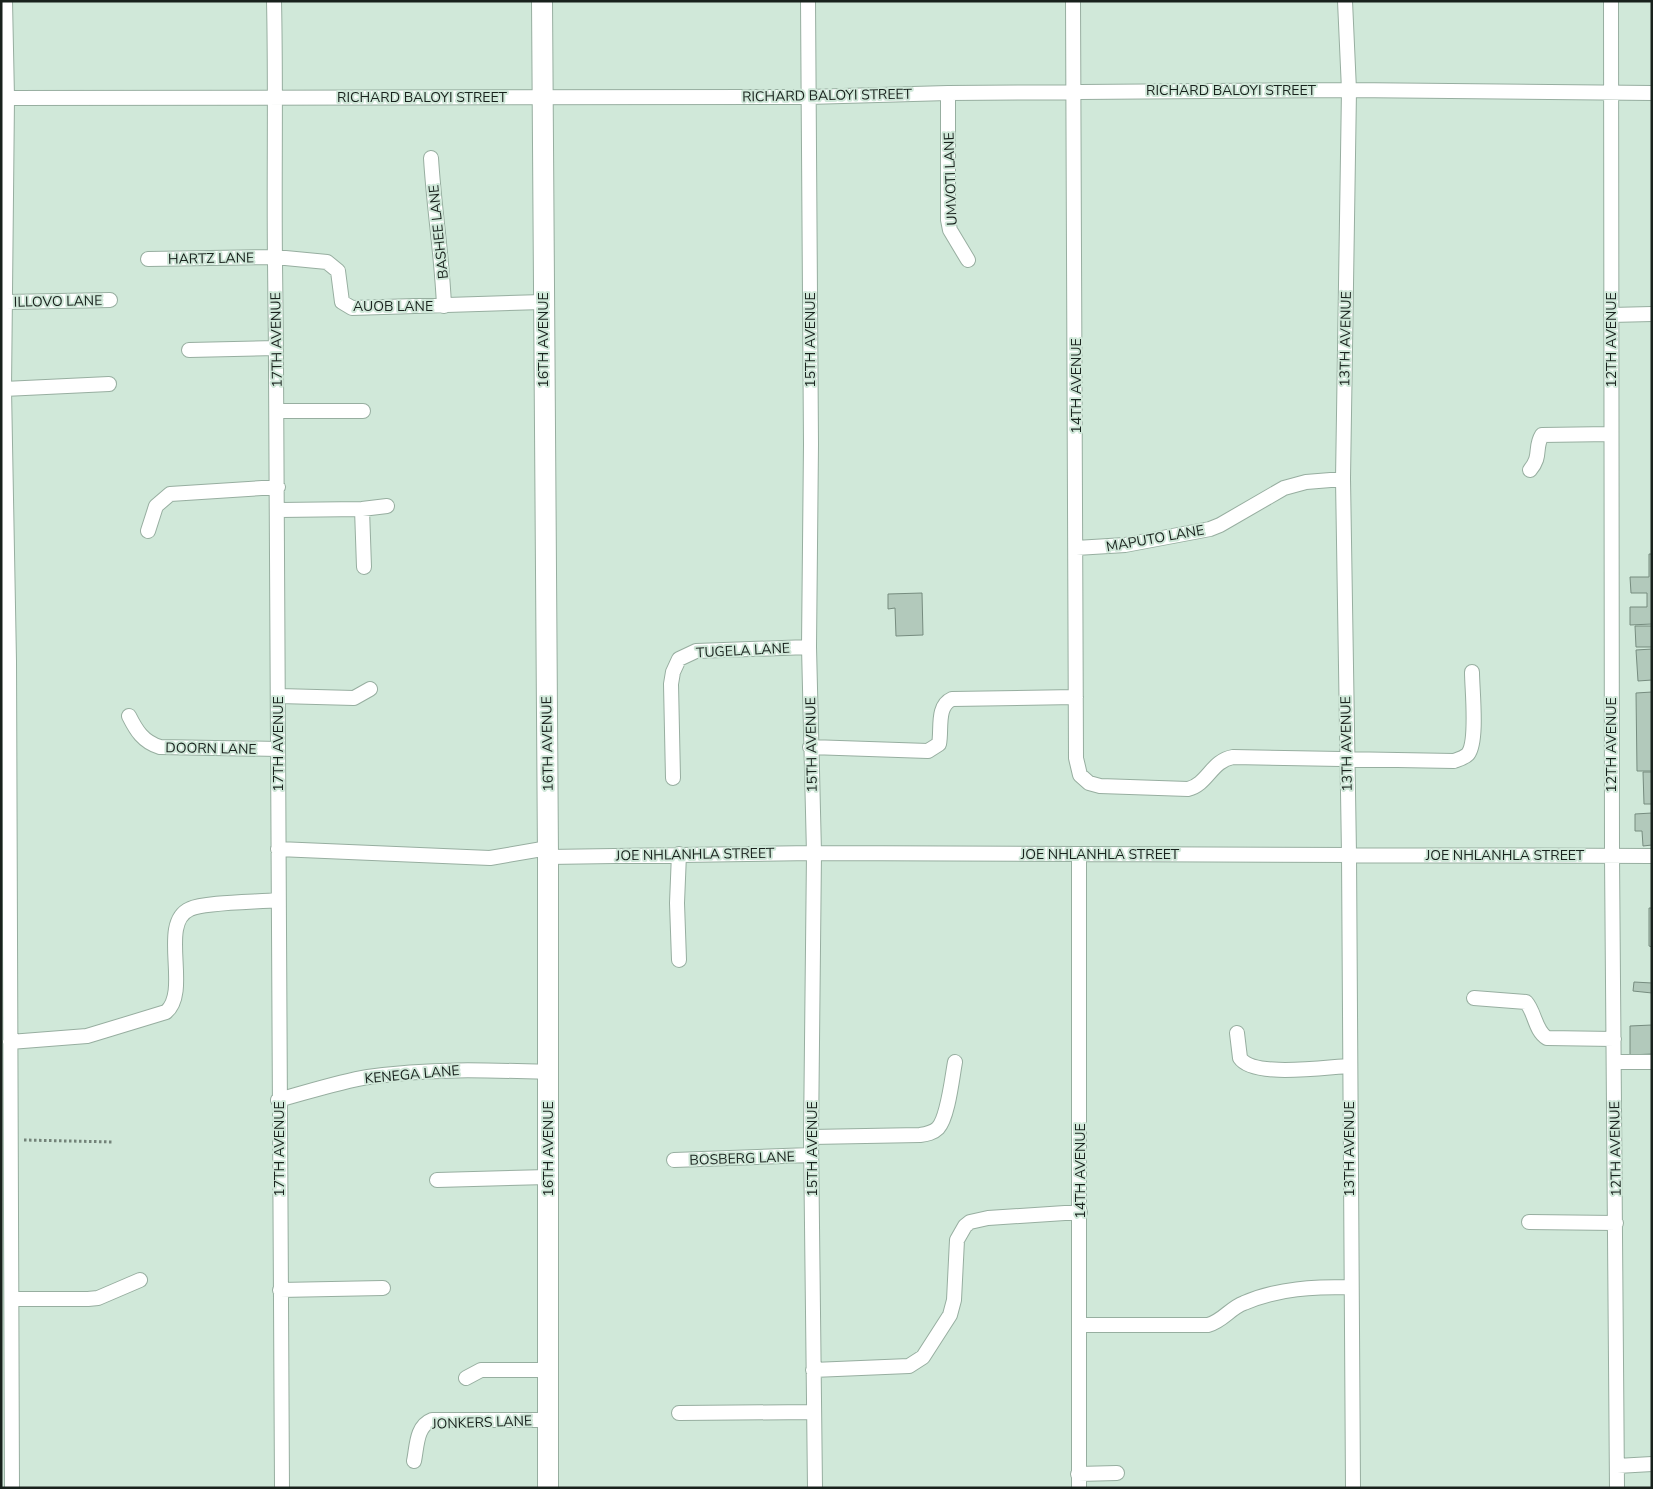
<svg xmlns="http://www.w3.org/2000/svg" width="1653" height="1489" viewBox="0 0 1653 1489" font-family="'Nunito Sans',sans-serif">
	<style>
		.building { fill: #b2c9bb; stroke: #768c7f }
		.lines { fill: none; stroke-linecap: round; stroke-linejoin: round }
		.street-casing { stroke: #97aea0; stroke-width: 16 }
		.secondary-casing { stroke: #97aea0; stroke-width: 22 }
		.path { stroke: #738379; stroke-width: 3; stroke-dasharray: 2.5 2.5; stroke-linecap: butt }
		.street { stroke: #fff; stroke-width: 14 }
		.secondary { stroke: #fff; stroke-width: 20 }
		.labels { text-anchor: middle; stroke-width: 4; stroke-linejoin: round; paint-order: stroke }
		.street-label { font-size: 14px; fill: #18211c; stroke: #d0e8d9 }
	</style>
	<rect width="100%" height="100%" fill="#d0e8d9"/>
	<path class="building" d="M1649,554H1652V624L1630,625V607H1647V593H1631L1630,577H1649Z
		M922,593L923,635L896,636L895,608L888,609V594Z
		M1635,626H1652V647H1636Z
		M1652,649V680L1638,681L1636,650Z
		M1652,692V771H1637L1636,693Z
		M1643,772H1652V804H1644Z
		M1652,813V845L1643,846L1642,831H1635V814Z
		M1649,908H1652V947L1649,946Z
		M1634,982L1652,983V993L1633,991Z
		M1652,1025V1054L1630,1055V1026Z"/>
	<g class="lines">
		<g class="street-casing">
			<path id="street" d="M5,1L7,98L4,389L9,661L12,1488
				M274,1C276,88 274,176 275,263C280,671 279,1079 282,1488
				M808,1L811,444L809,647L814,853L811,1137L815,1488
				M1073,1L1076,758L1080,775L1089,783L1100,786L1188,789C1208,784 1211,761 1233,757L1454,761C1460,759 1464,758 1468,754C1478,741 1472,690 1472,672
				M1345,1L1349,90L1343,479L1349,854L1353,1488
				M1611,1L1612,856L1617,1488
				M948,93V220L950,230L968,260
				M1,98L808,97L948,93L1349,90L1652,93
				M431,158C434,208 442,256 444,306
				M148,259L275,257L327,262L338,271L342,302L352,308L543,302
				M6,302L110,300
				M1611,315L1652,314
				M189,350L276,348
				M4,389L109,384
				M277,411H363
				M1530,470C1542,456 1534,448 1542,435L1611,434
				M362,509L364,567
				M279,510L362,509L387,506
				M148,531L156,506L170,494L278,487
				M1076,548L1125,545L1210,529L1220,525L1284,488L1306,482L1343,479
				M279,696L354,698L370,689
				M129,716C136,730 143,742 160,747L278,749
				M810,747L928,751L939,744C942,730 936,706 952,699L1076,697
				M673,778L671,684L673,672L679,659L696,651L809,647
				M278,849L490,858L548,848
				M679,854L677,903L679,960
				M548,857L814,853L1652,856
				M1474,998L1526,1002C1535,1012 1535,1031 1547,1038L1614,1039
				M1237,1033L1240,1058C1253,1078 1326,1067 1349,1066
				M10,1042L87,1036L166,1012C191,991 158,923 190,909C204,902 259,902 278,900
				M1615,1062H1652
				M278,1100C308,1092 338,1082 368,1077C428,1068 487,1070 548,1072
				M811,1137L920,1135C927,1134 933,1133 938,1128C948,1117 952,1078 955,1062
				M674,1160L811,1155
				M437,1180L548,1177
				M1529,1222L1616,1223
				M280,1290L383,1288
				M12,1299H88L98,1298L140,1280
				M1079,1325H1208C1223,1321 1230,1308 1244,1303C1278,1288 1315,1287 1351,1287
				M813,1370L909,1366L923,1357L950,1315L954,1300L957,1240L965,1226L970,1222L988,1218L1080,1212
				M466,1378L481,1370H549
				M679,1413L814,1412
				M414,1461C417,1447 416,1426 432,1420H549
				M1617,1466L1652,1464
				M1078,1474L1117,1473
				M1079,1488V855"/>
		</g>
		<g class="secondary-casing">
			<path id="secondary" d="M542,1L548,857V1488"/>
		</g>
		<path class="path" d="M24,1140L114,1142"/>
		<use href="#street" class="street"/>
		<use href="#secondary" class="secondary"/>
	</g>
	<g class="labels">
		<g class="street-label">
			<text x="1231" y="95">RICHARD BALOYI STREET</text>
			<text transform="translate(827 95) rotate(-1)" y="5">RICHARD BALOYI STREET</text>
			<text x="422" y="102">RICHARD BALOYI STREET</text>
			<text transform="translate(950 179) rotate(-92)" y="5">UMVOTI LANE</text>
			<text transform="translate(438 232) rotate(-96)" y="5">BASHEE LANE</text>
			<text transform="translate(211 258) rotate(-1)" y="5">HARTZ LANE</text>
			<text transform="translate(58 301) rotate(-1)" y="5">ILLOVO LANE</text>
			<text x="393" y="311">AUOB LANE</text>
			<text transform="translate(1345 339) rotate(-89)" y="5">13TH AVENUE</text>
			<text transform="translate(276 340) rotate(-91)" y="5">17TH AVENUE</text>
			<text transform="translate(543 340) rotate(-90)" y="5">16TH AVENUE</text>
			<text transform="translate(810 340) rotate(-90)" y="5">15TH AVENUE</text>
			<text transform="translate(1611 340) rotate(-90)" y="5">12TH AVENUE</text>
			<text transform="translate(1076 386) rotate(-90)" y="5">14TH AVENUE</text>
			<text transform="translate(1155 538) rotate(-10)" y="5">MAPUTO LANE</text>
			<text transform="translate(743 650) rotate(-3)" y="5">TUGELA LANE</text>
			<text transform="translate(278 744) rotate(-90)" y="5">17TH AVENUE</text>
			<text transform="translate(547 744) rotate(-91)" y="5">16TH AVENUE</text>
			<text transform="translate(1346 744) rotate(-91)" y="5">13TH AVENUE</text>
			<text transform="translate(811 745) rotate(-91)" y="5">15TH AVENUE</text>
			<text transform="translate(1611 745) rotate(-90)" y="5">12TH AVENUE</text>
			<text transform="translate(211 748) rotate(1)" y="5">DOORN LANE</text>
			<text transform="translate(695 854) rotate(-1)" y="5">JOE NHLANHLA STREET</text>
			<text x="1100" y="859">JOE NHLANHLA STREET</text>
			<text x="1505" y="860">JOE NHLANHLA STREET</text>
			<text transform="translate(412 1074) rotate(-5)" y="5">KENEGA LANE</text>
			<text transform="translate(279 1149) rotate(-90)" y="5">17TH AVENUE</text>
			<text transform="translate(548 1149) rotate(-90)" y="5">16TH AVENUE</text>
			<text transform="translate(812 1149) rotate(-90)" y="5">15TH AVENUE</text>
			<text transform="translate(1349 1149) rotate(-90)" y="5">13TH AVENUE</text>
			<text transform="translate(1615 1149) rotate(-91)" y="5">12TH AVENUE</text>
			<text transform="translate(742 1158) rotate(-2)" y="5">BOSBERG LANE</text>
			<text transform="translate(1080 1171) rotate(-90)" y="5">14TH AVENUE</text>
			<text transform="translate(482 1422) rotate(-2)" y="5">JONKERS LANE</text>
		</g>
	</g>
	<rect width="1653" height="1489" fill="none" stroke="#18211c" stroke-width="5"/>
</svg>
